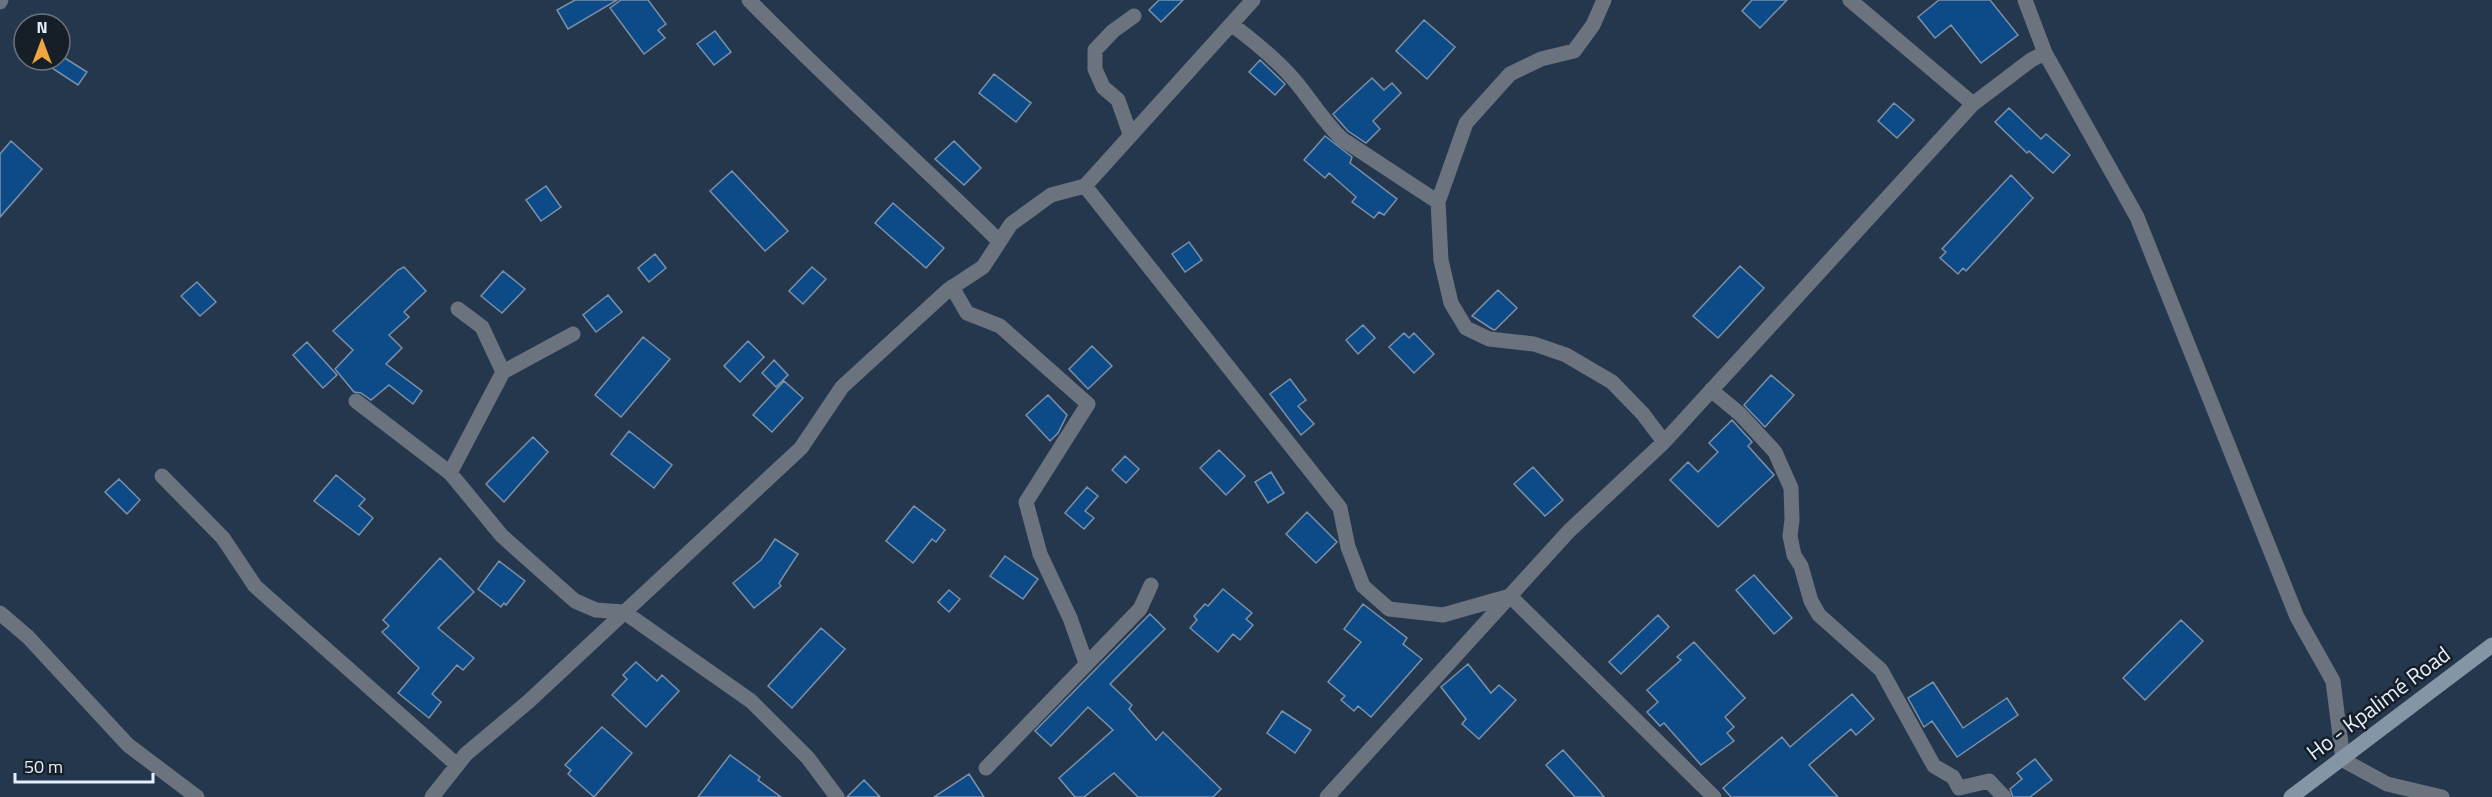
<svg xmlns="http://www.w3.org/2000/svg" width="2492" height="797" viewBox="0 0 2492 797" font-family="'Titillium Web',sans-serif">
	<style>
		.building { fill: #0c4b87; stroke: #7b90a9; stroke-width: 1.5 }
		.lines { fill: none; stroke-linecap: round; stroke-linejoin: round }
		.minor { stroke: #6a737e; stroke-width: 15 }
		.secondary { stroke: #8695a6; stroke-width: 15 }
		.labels { text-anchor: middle; stroke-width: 5; stroke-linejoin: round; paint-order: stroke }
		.street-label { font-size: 22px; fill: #e5f0fe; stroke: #161e28 }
	</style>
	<rect width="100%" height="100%" fill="#25374d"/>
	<path class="building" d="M575,0H617L568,29L557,10Z
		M621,0H648L666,24L658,30L665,38L644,54L610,8Z
		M1159,0H1183L1161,22L1149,10Z
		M1752,0H1787L1760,28L1742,11Z
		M1939,0H1990L2018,35L1981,63L1951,25L1935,38L1918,17Z
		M1424,20L1455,47L1427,79L1396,51Z
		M715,31L731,52L714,65L697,44Z
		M60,55L87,72L78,85L52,68L57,60H60Z
		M1260,60L1285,84L1275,95L1249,72Z
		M994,74L1031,103L1016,122L979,93Z
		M1372,78L1384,90L1392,83L1401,93L1373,121L1380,129L1366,143L1348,131L1333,114Z
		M1894,103L1914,120L1897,138L1878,121Z
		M2009,108L2041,139L2046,134L2070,155L2053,173L2029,151L2027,153L1995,122Z
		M1325,136L1352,157L1350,163L1397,199L1384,215L1379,212L1374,218L1352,202L1356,197L1329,173L1325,178L1304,160Z
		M11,141L42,169L0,217V154Z
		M954,141L981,168L964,185L935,159Z
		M732,171L788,231L765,251L710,191Z
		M2011,175L2033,198L1966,271L1963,268L1958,274L1940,258L1946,252L1942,249Z
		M546,186L561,207L541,221L526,200Z
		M893,203L944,248L926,268L875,223Z
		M1189,242L1202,260L1185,272L1172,254Z
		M655,254L666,268L649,282L638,268Z
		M1740,266L1764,288L1718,338L1693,316Z
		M404,267L426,291L404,312L409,317L389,335L402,348L386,364L422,391L413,404L389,385L371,400L361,393L354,392L335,369L353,350L333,331L398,270Z
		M812,267L826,279L803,304L789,291Z
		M503,271L525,289L502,313L481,296Z
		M197,282L216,302L200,316L181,296Z
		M1498,290L1517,308L1495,330L1492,329L1472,316Z
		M608,295L622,312L596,332L583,315Z
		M1363,325L1375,338L1358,354L1346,340Z
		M1404,333L1409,338L1414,333L1434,354L1414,373L1389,347Z
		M643,337L670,359L621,417L595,395Z
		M748,341L764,357L740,382L724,366Z
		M307,342L337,375L323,388L293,355Z
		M1092,346L1112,366L1088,389L1069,369Z
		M774,360L788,375L776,387L762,373Z
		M1771,375L1794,395L1765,427L1744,405Z
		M1290,379L1306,400L1298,406L1314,424L1301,435L1270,394Z
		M784,381L803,398L772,432L753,415Z
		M1048,395L1067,415L1058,433L1050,441L1026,415Z
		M1732,420L1752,442L1748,446L1774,475L1718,527L1670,480L1688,462L1698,472L1718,452L1709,443Z
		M629,431L672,465L654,488L611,454Z
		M533,437L548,452L504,502L486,484Z
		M1219,450L1245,476L1226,495L1200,468Z
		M1125,456L1139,469L1126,483L1112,470Z
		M1533,467L1563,500L1545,516L1514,484Z
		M1271,472L1284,493L1268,503L1255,482Z
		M336,475L365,499L359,506L373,518L359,535L314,501Z
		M119,479L140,500L127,514L105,492Z
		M1087,487L1098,496L1085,511L1094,518L1084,529L1065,513Z
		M914,506L945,530L936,542L932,539L913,563L886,541Z
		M1307,512L1337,542L1316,563L1286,534Z
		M775,539L798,554L779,583L781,586L754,608L733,583L761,560Z
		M1005,556L1038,579L1023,599L990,576Z
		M440,558L474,592L438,628L474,658L463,670L457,665L432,694L441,702L429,718L398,693L419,668L382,632L389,626L383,620Z
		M499,561L525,581L506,605L504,603L501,607L478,589Z
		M1754,575L1792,618L1774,634L1736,590Z
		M1223,589L1252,613L1246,619L1253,625L1240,640L1233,634L1218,652L1190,628L1197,620L1194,616L1205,604L1208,606Z
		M949,590L960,599L949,612L938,602Z
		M1363,604L1407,638L1403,644L1422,659L1371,717L1358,706L1354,711L1341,700L1345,696L1328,682L1361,642L1344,629Z
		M1150,614L1165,629L1110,684L1132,705L1129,709L1156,740L1163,732L1221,789L1213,797H1138L1114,773L1084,797H1075L1059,778L1113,730L1088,707L1051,746L1035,731Z
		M1658,615L1669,627L1621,674L1609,662Z
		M2181,620L2203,641L2145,700L2123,678Z
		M821,628L845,649L792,708L768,686Z
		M1694,642L1745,698L1725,717L1734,727L1727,733L1734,741L1701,765L1664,723L1660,726L1647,712L1658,702L1647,690L1681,660L1677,657Z
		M636,662L657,681L662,675L679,691L646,727L612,695L627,679L623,675Z
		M1468,664L1491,693L1499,685L1516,700L1479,739L1462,724L1466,719L1441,687Z
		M1933,682L1963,728L2007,698L2018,715L1957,757L1932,721L1924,727L1908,698Z
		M1852,694L1874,719L1856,735L1851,729L1809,765L1838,797H1731L1723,788L1782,737L1790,747Z
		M1282,711L1311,730L1295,753L1267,733Z
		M602,727L632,753L594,797L568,774L571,770L565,765Z
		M1563,750L1597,788L1604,797H1575L1546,765Z
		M730,755L760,777L758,780L781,797H698Z
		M2035,759L2052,780L2030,797H2013L2010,789L2022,779L2017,773Z
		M969,774L984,797H934Z
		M864,780L880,797H847Z"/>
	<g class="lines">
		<path class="minor" d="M749,0C830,83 917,160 999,241
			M1604,0L1593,25L1574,51L1541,59L1510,74L1466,123L1438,202L1441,260L1451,303L1466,328L1489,339L1534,344L1566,355L1612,382L1643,414L1664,442
			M1850,0L1973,104
			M0,2L1,0
			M1231,24C1254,41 1276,59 1295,81C1311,100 1324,122 1342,139L1438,202
			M2045,53L2137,217L2297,617L2333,681L2343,760L2387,784L2442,797
			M1130,134L1118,100L1103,87L1095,69V50L1113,31L1134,16
			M1085,186L1340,508L1348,547L1363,586L1389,609L1443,615L1510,596L1714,797
			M952,287L967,313L1000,326L1088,404L1026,502L1040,554L1070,618L1086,663
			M458,309L482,327L503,372
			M1711,390L1740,414L1775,452L1791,488L1792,520L1790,536L1794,555L1801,566L1811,601L1819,615L1881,670L1934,766L1953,777L1959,788L1989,781L2004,797
			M356,401L450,473L502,536L575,601L596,610L624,612L751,701L808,758L837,797
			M450,473L503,372L573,334
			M162,476L223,538L255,586L457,765
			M0,613L28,637L128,745L197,797
			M986,768L1140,609L1151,585
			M432,797L466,754L528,702L801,448L842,387L948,290L983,267L1011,224L1051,195L1085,186L1253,0
			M1327,797L1569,531L1664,442L1973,104L2031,60L2045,53L2025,0"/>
		<path class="secondary" d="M2291,797L2492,645"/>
	</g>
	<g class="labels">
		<g class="street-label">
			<text transform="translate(2378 703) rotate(-37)" y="8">Ho - Kpalimé Road</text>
		</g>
	</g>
	<g transform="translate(42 42)"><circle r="28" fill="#161e28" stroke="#69727e" stroke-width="1.5"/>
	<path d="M0-4.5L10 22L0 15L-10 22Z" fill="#efa73d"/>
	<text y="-9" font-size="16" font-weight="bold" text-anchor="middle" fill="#e5f0fe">N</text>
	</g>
	<path d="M15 773v9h138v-9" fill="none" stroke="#e5f0fe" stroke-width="3"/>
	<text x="24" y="773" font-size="18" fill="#e5f0fe" stroke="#161e28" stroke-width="4.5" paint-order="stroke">50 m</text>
</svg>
